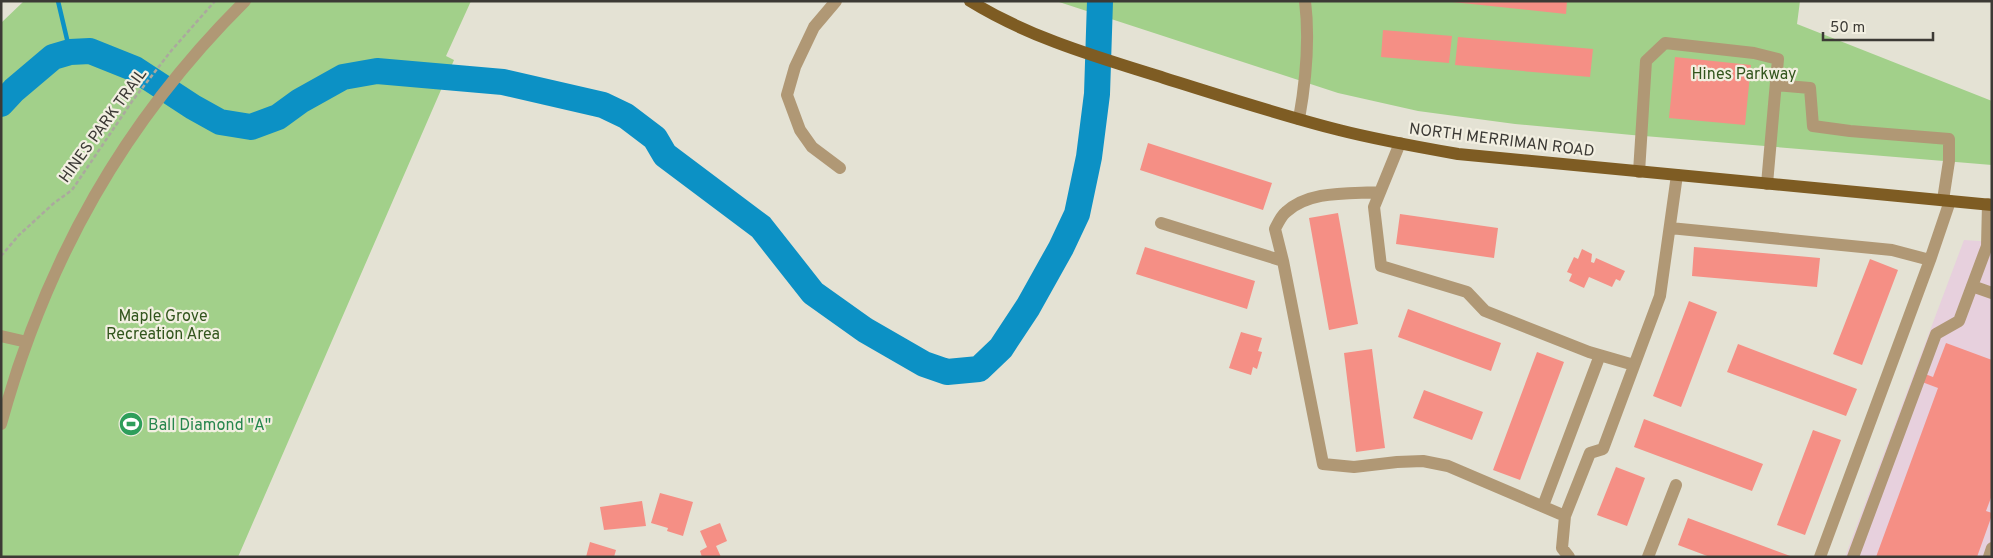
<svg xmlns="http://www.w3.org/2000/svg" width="1993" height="558" viewBox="0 0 1993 558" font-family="Overpass,sans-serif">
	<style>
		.commercial { fill: #e7d0dd }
		.green { fill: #a2d08a }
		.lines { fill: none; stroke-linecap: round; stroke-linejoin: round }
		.stream { stroke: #0c91c5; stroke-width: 4.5 }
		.river { stroke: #0c91c5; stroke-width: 26 }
		.building { fill: #f58f85 }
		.path { stroke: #aba99e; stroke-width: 2.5; stroke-dasharray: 4 2.5; stroke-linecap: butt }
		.minor { stroke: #b09875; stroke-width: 12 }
		.major { stroke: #7e5c23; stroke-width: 12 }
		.labels { text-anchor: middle; stroke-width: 4.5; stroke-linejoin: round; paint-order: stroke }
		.park-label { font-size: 16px; fill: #32551d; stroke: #f2efe1 }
		.street-label { font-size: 16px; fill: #3c3a35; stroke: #f2efe1 }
		.leisure-label { font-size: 16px; fill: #27864d; stroke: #f2efe1; text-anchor: start }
	</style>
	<rect width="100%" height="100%" fill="#e4e2d4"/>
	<path class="commercial" d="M1964,240L1992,242V557H1845Z"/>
	<path class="green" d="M24,1H471L446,56L454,60L238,557H1V23Z
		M1056,1H1800L1797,24L1992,101V165L1632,135L1515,124L1418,111L1338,93Z"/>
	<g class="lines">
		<path class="stream" d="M58,1L70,52"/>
		<path class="river" d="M1,104L14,90L53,57L70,52L90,51L135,69L193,107L220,122L251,127L278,117L300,101L343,77L377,71L503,82L603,105L626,116L655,138L665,155L761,227L813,293L865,330L924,364L947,372L979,369L1001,348L1028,307L1061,248L1077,214L1089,157L1097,94L1100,1"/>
	</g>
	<path class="building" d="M1443,1H1567L1566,14Z
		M1383,30L1452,36L1449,63L1381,57Z
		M1458,37L1593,49L1590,77L1455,65Z
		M1675,57L1751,65L1745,125L1669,118Z
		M1148,143L1272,183L1263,210L1140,170Z
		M1338,213L1358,324L1329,330L1309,218Z
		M1400,214L1498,228L1494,258L1396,244Z
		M1145,247L1255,281L1247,309L1136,274Z
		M1694,247L1820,258L1817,287L1692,276Z
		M1582,249L1592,254L1591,262L1594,263L1596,258L1625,271L1620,281L1616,279L1612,287L1589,277L1584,288L1569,281L1572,274L1567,272L1574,257L1578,259Z
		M1870,259L1898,270L1862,365L1833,354Z
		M1689,301L1717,312L1681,407L1653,396Z
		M1408,309L1501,343L1491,371L1398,337Z
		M1241,332L1262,338L1258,351L1262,352L1257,369L1253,367L1251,375L1229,368Z
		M1946,343L1992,360V495L1986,511L1992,513V515L1977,557H1876L1938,388L1922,382L1925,374L1933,377Z
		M1738,344L1857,389L1846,416L1727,372Z
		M1372,349L1385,448L1356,452L1344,353Z
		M1537,352L1564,362L1520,480L1493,470Z
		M1424,390L1483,412L1472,440L1413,418Z
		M1644,419L1763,464L1752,491L1634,447Z
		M1813,430L1841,440L1805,535L1777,525Z
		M1616,467L1645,478L1627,526L1597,515Z
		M660,493L693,502L683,536L667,531L668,528L651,523Z
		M642,501L646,526L604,530L600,507Z
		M1688,518L1793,557H1710L1678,545Z
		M720,523L727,541L716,546L721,557H702L700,551L707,547L700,531Z
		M590,542L616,550L614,557H586Z"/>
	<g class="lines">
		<path class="path" d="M1,256L19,235L54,203L72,190L133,100L171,51L215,1"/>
		<path class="minor" d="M836,1L814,27L795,67L787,95L800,130L812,147L840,168
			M1776,85L1810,88L1813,126L1850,131L1949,139V161L1943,200
			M1299,119C1306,80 1310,41 1305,1
			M1400,143L1374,207L1381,266L1467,292L1485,311L1589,352L1634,365
			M1639,172L1646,61L1665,43L1754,53L1778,59L1767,184
			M1161,223L1283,261L1323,464L1354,467L1397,462L1423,461L1448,466L1565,516L1590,453L1603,449L1660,296L1677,175
			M1670,228L1892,250L1930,260L1950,201
			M1283,261L1275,229C1278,223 1281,216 1286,212C1310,190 1349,194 1380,192
			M1972,286L1992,293
			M1,336L27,342
			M1,424C46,260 124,121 245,1
			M1543,506L1600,355
			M1565,516L1562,548L1569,557
			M1648,557L1676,485
			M1820,557L1930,260
			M1853,557L1936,334L1959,321L1987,246L1988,204
			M1989,557L1992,548"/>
		<path class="major" d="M970,1C1030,38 1097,57 1164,78C1222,96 1280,115 1339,130C1378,140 1418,147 1458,154L1992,205"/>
	</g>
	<defs>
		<g id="stadium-disc" transform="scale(1.25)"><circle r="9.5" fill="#2e9e5b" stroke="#f2efe1"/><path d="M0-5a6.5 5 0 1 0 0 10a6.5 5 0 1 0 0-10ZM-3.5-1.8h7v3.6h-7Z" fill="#fff"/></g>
	</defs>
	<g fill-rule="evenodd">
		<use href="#stadium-disc" x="131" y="424"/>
	</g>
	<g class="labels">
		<g class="park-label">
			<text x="1744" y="79">Hines Parkway</text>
			<text x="163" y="321">Maple Grove<tspan x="163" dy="18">Recreation Area</tspan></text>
		</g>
		<g class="street-label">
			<text transform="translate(102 125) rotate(-54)" y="6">HINES PARK TRAIL</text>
			<text transform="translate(1502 139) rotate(7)" y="6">NORTH MERRIMAN ROAD</text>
		</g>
		<g class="leisure-label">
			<text x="148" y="430">Ball Diamond "A"</text>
		</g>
	</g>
	<rect width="1993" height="558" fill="none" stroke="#3c3a35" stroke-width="5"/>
	<path d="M1823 32v8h110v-8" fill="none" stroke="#3c3a35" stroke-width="2.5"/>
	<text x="1830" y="32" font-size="15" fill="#3c3a35" stroke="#f2efe1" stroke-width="4" paint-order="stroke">50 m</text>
</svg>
